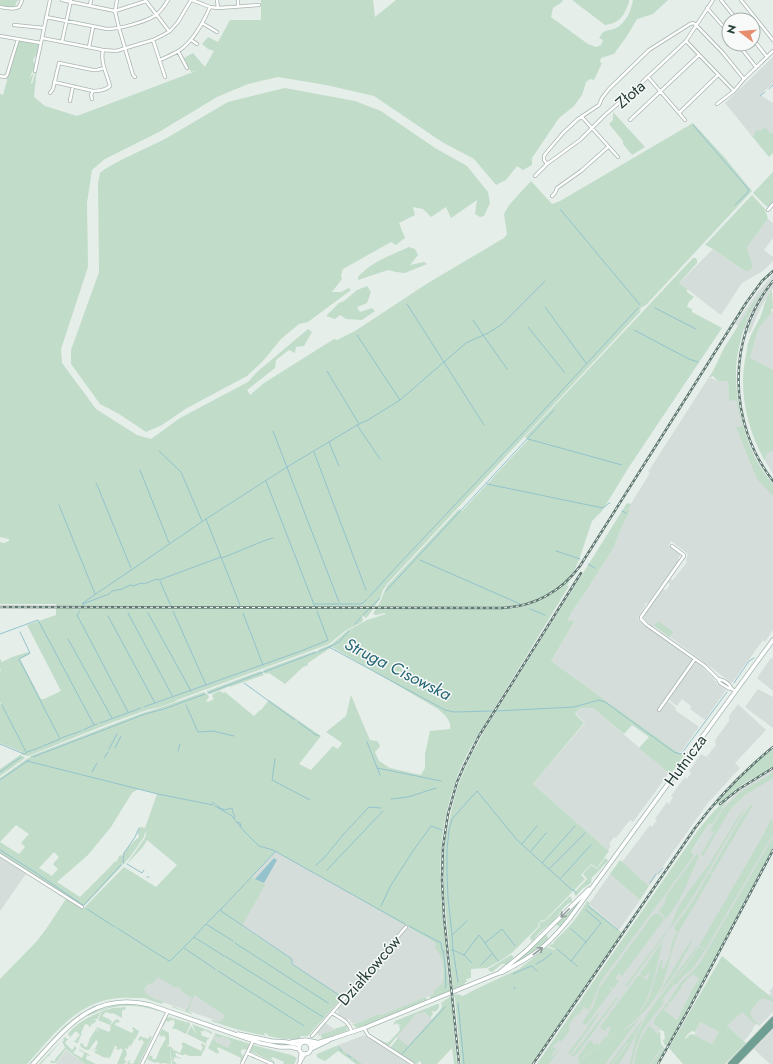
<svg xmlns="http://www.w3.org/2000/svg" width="773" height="1064" viewBox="0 0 773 1064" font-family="Jost,sans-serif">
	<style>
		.built { fill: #d4ddd9 }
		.green { fill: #c1dcc9; fill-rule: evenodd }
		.water { fill: #94c3cd }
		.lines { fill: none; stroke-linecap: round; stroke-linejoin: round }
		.stream { stroke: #94c3cd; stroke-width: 1 }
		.minor-casing { stroke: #a9b6b1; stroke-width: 4 }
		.tertiary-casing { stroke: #a9b6b1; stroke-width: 4.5 }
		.secondary-casing { stroke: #a5b8b2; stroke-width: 5 }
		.primary-casing { stroke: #c2c9c7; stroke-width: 5.5 }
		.minor { stroke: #fff; stroke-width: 2.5 }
		.tertiary { stroke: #fff; stroke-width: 3 }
		.secondary { stroke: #fff; stroke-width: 3.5 }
		.primary { stroke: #6f9f93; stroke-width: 4 }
		.rail-casing { stroke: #617973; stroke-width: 2.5 }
		.rail { stroke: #f7faf8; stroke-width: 1; stroke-dasharray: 3; stroke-linecap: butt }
		.oneway { stroke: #929e9c }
		.labels { text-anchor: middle; stroke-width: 3; stroke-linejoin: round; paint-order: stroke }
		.street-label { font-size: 16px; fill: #263e38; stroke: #f7faf8 }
		.water-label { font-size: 17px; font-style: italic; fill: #266675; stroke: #f7faf8 }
	</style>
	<rect width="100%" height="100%" fill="#e6eeea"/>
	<path class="built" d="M773,57V84L760,95L773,103V133L770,134L765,127L754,136L751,135L725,103Z
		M768,219L773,223V238L764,250L773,257V261L763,271L742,283L721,315L679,283L713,249L745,271H749L753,267L747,247Z
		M773,274V288L760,309L750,333L735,324L757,293Z
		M772,312H773V370L750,358L757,333L760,327Z
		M709,377L718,381H728L729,400L736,399L742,426L736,427L773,496V630L765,642L763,640L732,683L655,626H652L646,621L644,618L645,614L663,589L666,590L667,589L670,585L668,582L671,579L673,580L687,562L686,560L688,554L671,541L669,545L681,554L678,558L679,560L648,603H646L645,605V606L639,615L638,620L702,667L713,678L717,684L726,690L705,720L690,709L691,706L682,699L677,706L669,700L668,701L676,708L675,710L699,727L681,752L678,753L551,661L574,622H567L571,613L583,596L614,547L619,533L630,511L627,510L650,473L648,472Z
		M771,451H773V474L765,461L766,455Z
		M771,658L773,659V691L757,678Z
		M758,689L773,697V728L745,707Z
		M738,704L766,730L735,763L740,768L707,804L649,886L622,862L650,825L652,827L657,820L655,819L667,802L669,804L673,797L671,796L685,777L687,779L691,773L689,771L701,754L704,756H706L716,765L707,756L716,745L715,740L729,721V716Z
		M580,708H593L669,773L633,822L630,820L616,838L614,837L609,844L611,846L608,850L533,784L585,723L576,714Z
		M773,770V844L674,1031L665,1024L659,1032V1046L664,1049L654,1064H537L622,940L628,944L694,854L691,853L709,823L712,825L723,807L736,793L747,785Z
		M275,852L317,875L434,942L436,945L434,947L440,953L443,964L442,985L433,991L434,994L381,1015L379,1014L354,1024L351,1022L349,1019L347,1020L339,1015L338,1011V1009L345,999L291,964L292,959L220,911Z
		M0,857L26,874L0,911Z
		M610,874L640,900L619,930L589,904Z
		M160,972L225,1016L220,1022L148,997L140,996L155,975Z
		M773,987V1012L759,1026L756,1024L753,1028L752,1031L744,1041L727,1026L763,990L769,995L771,993L769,991Z
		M423,1012L433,1020L398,1057L409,1064H363L336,1046L364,1035L388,1050L398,1039L396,1037L416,1014Z
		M324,1022L334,1029L335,1030L319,1036L318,1034L316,1033Z
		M700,1022L719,1032L712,1044L694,1035Z
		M773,1030V1064H770L754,1049Z
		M214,1035L222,1036L231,1041L228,1048L214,1040L213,1038Z
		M66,1050L85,1064H56Z"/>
	<path class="green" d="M0,0H19L17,1L15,6L8,7L0,5Z
		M261,0H373L375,17L396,0H563L562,2L553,8L551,17L588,44L596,47L601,45L603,40L599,38L603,32C607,30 612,30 616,28C626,23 631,11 633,0H668L653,14L637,19L627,36L614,54L601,58L600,62L602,63L594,80L590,79L586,82L582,95L574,106L559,118L532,158V165L523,170L517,166L506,180L496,185L474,159L442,142L374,96L326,85L278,77L248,84L217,97L159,132L105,159L92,170L87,203L88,267L61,349L62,363L96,409L137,435L151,439L180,418L248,382L257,372L308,329L312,332L304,346L296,347L295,353L289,350L276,360L275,368L247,390L250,395L264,383L334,339L337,340L355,331L428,283L504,238L507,234L504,214L509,205L531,181L552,204L560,201L693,123L725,158L752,191L647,304L643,307H641L640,312L387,584L383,590L380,599L368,616L366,618L363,616L362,617L363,620L362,622L345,631L329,644L177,700L174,702L160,707L147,710L113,722L28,756L21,754L22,752L0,743V704H1L0,702V671H1L0,668V659L2,662L12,657L28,652L30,654L20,659L41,699H44L61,691L27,625L56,615V604H0V542L4,543L9,541V539L0,537V94L3,95L7,81V77L14,57H15V53L19,41L21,40L38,44L39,45L38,52L33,60L34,63H35L34,68L29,79L34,72L31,83L32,84L37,68L34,97L45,106L77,116L196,71L191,72L184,58L193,53L205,67L214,51L208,49L202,44L208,37L218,42L230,20H261Z
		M572,0H629V2C624,15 621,23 605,25Z
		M285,88L355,101L381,111L435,148L467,166L488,192L490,203L484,216L480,217L475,214L477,200L451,218L446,207L431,217L423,209L413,207L415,215L399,223L405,238L396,245L391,242L343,269L341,275L342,279L332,292H341L349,288L351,290L308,322L299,324L281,339L263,361L247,376L187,408L162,425L146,432L119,414L100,404L71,364V350L99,272L98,183L100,173L105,169L121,160L165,139L228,102Z
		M613,112L645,147L632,155L623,144V141L609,124L613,120Z
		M765,127L770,133H773V153L769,157L751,135L754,136L756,130L760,131Z
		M773,172V203L769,208L765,205L753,193Z
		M752,195L765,209L768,219L747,247L753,267L749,271H745L713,249L705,245Z
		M409,247L415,249L418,255L410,265L424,262L427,264L405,273L396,272L388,270L358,280V277C371,262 391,255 409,247Z
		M693,258H696L697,260V263L679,283L687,289V292L694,297L689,302L687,307L692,309V312L722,328L629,467L602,511L592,521L579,560L567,586H569L472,745C465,758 458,772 454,786C436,839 439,885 445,939C446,955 447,976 451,991L431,999L429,996L434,994L433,991L442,984C444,970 445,958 434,947L436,945L434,942L317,875L275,852L252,877L265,885L242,926L292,959L291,964L338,994L340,1000L308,1036H301L300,1038L299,1039H284L268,1036V1035L265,1033L264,1034L266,1036L239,1030L211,1021L212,1020L220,1022L225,1016L194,995L188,1011L192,1013V1014L172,1007V1006L185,1011L188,1007L192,998L181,991V990L179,988L180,987H178L177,988L175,986L174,987L158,977L152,984L149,983L144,990L146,991L145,993L156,1000L157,999L163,1002L162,1004C158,1003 147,999 144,998C133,998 122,997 111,999C74,1005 50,1039 27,1064H0V979L37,941L46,929L66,899L83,909L124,867L156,887L177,865L147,840L143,847L126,865L145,838L146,834L145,832L144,837L130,857L86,904L82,906L0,854V778L28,758H30V756L140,714L162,707L204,692L208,695L209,697L206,701L208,702L214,699L212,696L213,694L220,691L223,693L225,692L254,716L260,710H261L269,700L321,736L299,764L311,770L333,746L338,749L342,743L326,732L346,716L351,695L363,724L370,740L377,741L380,745L379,748L375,752L379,761L390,768L421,775L425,768V754L430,731L450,729C452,720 443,714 438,709L332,647L308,663V665L303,667L285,684L269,673L265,674L263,670L315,651L317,653L318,652V650L332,644L347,631L367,620L386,614L385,613L376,615L373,614L381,600L384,592L387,586L459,509L462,511L528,440L525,437ZM138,789L157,794L145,828L140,827C137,834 137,830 139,837C132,842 128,848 123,854L124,856L122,855L119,856L117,861L114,862L111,866L80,897L57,882L88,855L111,827L132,793ZM16,825L29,834L21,843L25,847L19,854L0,842ZM54,852L59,857L53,864L58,869L52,876L39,868Z
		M367,286L371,292L367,303L357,307L360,312L372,308L375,311L362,320L346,319L340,315L335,319L326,316L339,303L344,301L357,290Z
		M765,288C758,299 750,310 746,322C740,340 735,360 736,379C737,414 749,457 773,484V496L757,479L736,427L742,426L736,400L729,401L728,381H718L713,376L711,377H709L713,371L724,348L752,304Z
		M772,290L773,308L771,310L772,312L760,327L757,333L750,358L773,370V451H771L766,455L765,461C747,429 738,391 746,355C747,350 747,345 749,340C752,332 756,325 760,318C764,308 765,298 772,290Z
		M627,503L631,504L628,509L630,511L619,533L614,547L583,596L571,613L567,622L572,620L574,622L551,661L677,752L680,753L684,755L671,774L668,775L669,773L639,748L649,737L632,725L624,734L593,708H580L575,714L584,723L533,784L609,851L597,868L591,864L581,875L585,879L544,921L542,920L538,924L539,926L513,952L503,959L487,968L471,969V978L466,979L467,981L464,984V986L453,990L444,891V861L445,841L452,808L458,785L470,758L487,726Z
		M658,621L673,632L669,637L654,626Z
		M261,671L264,675L230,687V686L211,694H209L207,692V691Z
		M773,748V767L743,784L715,806H714C731,784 752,766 773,748Z
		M20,755L24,757L25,758L0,776V769Z
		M773,773V778L745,795L733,806L728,813L703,856L701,855L714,832L710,831L723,809L735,797L742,791Z
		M727,799L728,800L723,807L712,825L709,823L691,852L694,855L601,981L589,1010L579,1004L582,999V998L698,830L714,811Z
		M751,805H753L712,874L710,872L742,816Z
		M746,807L713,862L711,861L738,817Z
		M772,818L773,834L706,949L699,946L765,832V831Z
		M773,837V848L695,996L667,1047L664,1044L663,1040L665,1039L664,1031H662L661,1029L654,1024V1020L667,1003L669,1004L664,1010L676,1020L678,1018L692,990L699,979L693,974L688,978L681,986L682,987L670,1003L668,1002L682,981L691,973L700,963Z
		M697,854L699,856L685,888L678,902L665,920L664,916L659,911L665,903L666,896Z
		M605,858L608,860L607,862C602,866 597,874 592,877L591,883L582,889L576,896L575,895L574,893L587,879L583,874L591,865L597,869Z
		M620,860L649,886L640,900L610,874Z
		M711,862L713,863L691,900L669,930L679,906L688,892Z
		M709,873L712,875L678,933L675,930L674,927L693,901Z
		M570,896L572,899V902C568,903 565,906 562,910C559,913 557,917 554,920C547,927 538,932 533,941L531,940L530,937L540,926L539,924L542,921L544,922Z
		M587,901L590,903L589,905L622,933L532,1064H461L455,998L453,995L457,994L463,996L478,988L519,969L547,947L554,950L555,949L548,946L552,944H553C555,939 560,936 564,932C572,924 581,912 587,901Z
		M576,903L579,904L561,927L556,925Z
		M658,913L663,917V921L622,976L619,973L615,978L619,981L613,989L611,987L609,988L612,990L586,1025L582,1023L593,1007L599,989L603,983L652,916Z
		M668,929L665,935L629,984L627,986H625Z
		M676,933L678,934C670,951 669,970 661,987C645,1021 608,1040 578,1061V1057L590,1040L595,1045L597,1043L599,1045L606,1036L608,1037L609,1034L608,1033L611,1028L608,1026L605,1031L600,1027L638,976L640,975L647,980L650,974L648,973L645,977L640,974L663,941C657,963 653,994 639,1012L640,1013L649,998L661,960L663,961L661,968L664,969L670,955L672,943Z
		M546,934L549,940L527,957L520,961V959Z
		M691,941L692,942L675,973L657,997L682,954Z
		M697,946H698C688,963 676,978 662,993Z
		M699,947L705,950L693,968L682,977L676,985L674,984L662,1000L664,1002L643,1030L636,1047L632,1064H630L636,1036L646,1016L658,999L684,969Z
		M511,955L513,956V958L507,964H502L492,972L489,971L488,969Z
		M722,956L773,999V1002L763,998L757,1002V1003C750,1012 747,1014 757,1023V1024L754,1023L742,1012L727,1026L746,1043L725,1064H683L669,1048ZM700,1022L719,1032L712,1044L692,1034L689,1035L686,1039L685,1038L688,1034L692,1031L695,1032Z
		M451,996L453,1021L457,1064H454L452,1048L437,1064H421V1062L419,1061L418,1063L416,1064L392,1048L391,1047L398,1038L408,1046L440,1010L442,1006L441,1003Z
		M426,997L427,1000L426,1001L359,1028L355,1027V1026L352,1024H355L379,1014L381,1015Z
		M617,997L618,998L577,1054L574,1056H571L581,1044Z
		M127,1004L148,1007L159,1010V1011C131,1003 114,1004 88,1016L87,1015C100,1009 113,1005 127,1004Z
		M437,1004H439V1008L435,1012L432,1011L433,1014L430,1018L424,1012L422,1013H421L416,1014L389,1046L376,1038L387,1043L390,1041L400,1030L399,1026L401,1024L398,1025L397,1023L393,1025L395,1021Z
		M578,1004L583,1007V1010H582L580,1011L581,1012L580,1014L579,1013L577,1015H576L569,1025L570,1026L568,1028L570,1030L561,1042L559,1040L555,1045L557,1047L554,1045L552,1046L556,1049L551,1056L552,1057L558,1050H559L549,1064H537Z
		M126,1007L125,1010H122V1018L113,1013L112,1014L106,1012L102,1016L109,1019L110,1018L109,1020L112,1021L110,1025L98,1020L102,1011L113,1008Z
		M600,1011L596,1019L570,1055L568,1053L588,1027L587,1026Z
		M101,1012L97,1019H91L97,1020L92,1025L91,1021V1026L90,1027L88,1026L89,1025L85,1024L81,1033H82L78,1042V1043H76L74,1041L75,1040L76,1041L77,1040L76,1039L80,1035L76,1031L71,1036V1038L68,1034C77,1023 88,1017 101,1012Z
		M81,1013L80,1015L62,1030L30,1064H29L63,1027Z
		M167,1016L168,1018L169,1017L186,1022L185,1024L187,1022L190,1023V1025L186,1034L176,1029H172L175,1023L174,1022V1020L173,1019L172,1021L170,1020L169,1022L166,1021L163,1027L162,1025Z
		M117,1019L120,1021L118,1023L116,1022L115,1025L126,1030L132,1033L134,1030L132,1029L133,1027L139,1031L136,1038L131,1040L136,1039L135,1040H134L131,1046L129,1045L128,1049L125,1048L127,1054L124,1060L127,1061L124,1064H117L123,1050L120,1048L119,1050L116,1049L117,1046H115L110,1058L107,1052L110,1059L106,1057L105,1058L95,1053L94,1052L97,1050L96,1049L95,1050L93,1049L92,1051H91L93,1049H95L98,1042L96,1040L89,1050H86L81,1047L80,1045L81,1043L84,1044L83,1046L87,1047L90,1038L96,1029L98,1032L99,1033L96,1027L109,1032L111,1029L110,1028V1027H112L110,1026L112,1023H113L114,1021Z
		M639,1019L605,1064H581L578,1062L633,1024Z
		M643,1019L630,1046L619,1064H613L628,1044L627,1043L612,1064H609Z
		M192,1024L212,1032L211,1035L210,1033L204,1030L203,1032L201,1031L200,1032L202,1033L201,1035L208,1038L209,1037V1039H208L206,1042L207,1044L187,1034L191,1026L197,1035Z
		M347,1025L348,1027L346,1029H348L347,1031L324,1039L321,1038V1035L322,1034L335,1030L334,1029Z
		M649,1026L655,1030L654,1032L657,1034L659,1032H660L661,1044L666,1050L656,1064H651L663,1049V1048L656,1055L650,1064H636L634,1063C637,1050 640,1036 649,1026Z
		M162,1029L169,1033V1045H168L167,1046L168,1047L169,1046L173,1048L172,1049L180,1053L183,1046L181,1045L183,1042L201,1051L203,1047L201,1046L202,1043L206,1046L201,1056H189L185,1054L184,1055H183L182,1056V1055L176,1053L175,1054L176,1055V1056L180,1058H181V1059L175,1057L173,1061L177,1063L176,1064H172L170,1047L171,1064L162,1063L161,1064L157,1062L155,1063L147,1059L150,1055L153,1057L152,1059H156L159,1051L166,1038L163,1035L162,1037L159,1035Z
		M215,1033L250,1044L247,1051L245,1049L241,1050V1054L245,1056L242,1063L240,1061L241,1058L218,1047L217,1049L219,1051L218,1054L209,1049L208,1048L213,1038L214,1039V1040L218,1043L220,1041L219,1043L228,1048L231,1041L222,1036L221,1038L215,1036Z
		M140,1036L148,1039L150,1036L152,1037L139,1064H127L129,1060L130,1061L129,1063L133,1064L144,1042L141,1039L140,1041L138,1040Z
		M65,1037L69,1040H67L65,1043L72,1050L74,1048V1046L77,1048L76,1049L73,1053L82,1058L84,1053L79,1050V1049L90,1055L89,1056L87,1055L86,1059L96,1064H85L66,1049L56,1063H50L52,1060L55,1062V1059L64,1049L65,1047L62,1042L64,1040L63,1039L50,1054L49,1056L47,1057L41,1064H39Z
		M253,1045L291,1055L297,1058L294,1064H283L284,1062L273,1057L271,1059L275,1062L274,1064L273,1062L252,1052L251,1053L250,1052Z
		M336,1046L363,1064H356L338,1051L325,1061L318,1058L316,1055L317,1054Z"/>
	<path class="water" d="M274,858L277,860L264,883L255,879Z"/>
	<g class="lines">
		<path class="stream" d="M769,89L773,85
			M760,96L765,92
			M693,125L749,190C746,196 739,200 735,205
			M560,209L640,305
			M407,304L484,425
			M545,307L586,363
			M655,308L696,329
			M473,320L483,335
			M528,327L565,373
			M634,330L689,359L698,362
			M357,335L400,400
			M483,335L507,369
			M327,371L359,424
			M357,425L380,459
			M273,431L339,602
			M520,436L638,308
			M528,439L622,465
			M329,442L339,466
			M159,451L181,472L202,521
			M314,452L366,590
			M140,470L169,543
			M266,481L315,607
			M96,483L97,485L131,568
			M487,484L603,508L609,503H610
			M59,505L95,594
			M622,511L626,513
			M206,519L240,605
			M556,551L580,559
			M222,558L266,540L273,538
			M420,560L520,604
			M588,564L595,568
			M160,581L171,606
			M386,591L554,410
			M369,597L400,563L519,437
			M83,604L109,594L112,591L122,589L130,585L133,586L141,583L144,584L157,579L159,580L221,557
			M315,604H360L363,603L367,599
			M83,606V603L87,600L206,519L287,467L359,424L368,420L400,400L466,343L488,333L501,325L545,281
			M371,607L380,598
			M530,609L545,615
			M80,611L77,615L128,712
			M173,611L206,685
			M128,613L173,697
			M148,613L191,691
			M243,613L263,665
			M363,615L369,609
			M108,616L155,703L144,707
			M355,624L361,617
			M20,632L30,653L19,659L60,739L43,746
			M0,634L38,620L94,725L97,724
			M68,639L112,718
			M329,647L339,642L349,631
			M318,652L329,647L445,710L454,712L493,711
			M264,672L317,652
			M244,683L295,720
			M734,683L749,661L754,658
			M208,693L263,672
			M155,703L301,651L328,640L317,611
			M2,705L26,752
			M186,705L198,732L213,731L234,736
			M496,711L574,707L599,700L605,702L674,752L680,754L682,753L727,692
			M298,722L312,732L314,734L319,736
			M100,723L141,708
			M83,730L94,725
			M61,738L81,731
			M367,742L380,775
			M0,744L24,754
			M115,748L121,736
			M109,749L117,734
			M178,751L180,744
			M24,755L27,752L41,747
			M33,757L145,714L164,709L205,694
			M104,758L108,752
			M275,759L272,780L310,800
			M27,761L158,794L213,805
			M377,768L441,781
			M0,772L21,757
			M92,772L97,763
			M0,780L29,760
			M391,799L408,797L436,788
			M212,802L215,804
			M217,805L220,808L225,810L232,808L233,813L235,816L234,818
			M215,806L232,816L244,831L259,846L273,850L405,924
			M237,822L240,823L241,826
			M522,844L537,826
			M0,850L38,874
			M276,851L224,906L221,909V911L292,959V964L339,995
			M531,851L546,833
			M124,863L123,862L124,853L135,837L139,828
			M542,863L575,826
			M127,864L142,873L144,870
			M316,865L324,858L342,836L369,807L381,808
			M550,868L585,833
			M327,870L383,811
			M658,874L663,868
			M39,875L83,905
			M147,877H149
			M561,878L591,845
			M650,883L656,874
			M84,905L121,865
			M381,906L391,885L413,851L431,826L442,830
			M588,906L618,930
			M87,909L115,927
			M467,921L452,935L453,950L464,955L472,963
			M207,923L221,909
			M409,926L441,943L442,950L444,951
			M117,928L169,961H170L194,937L224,956
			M571,929L586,942
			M452,935L448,898L447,874V849L449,830L452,819L477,791L517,840L572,890H574L576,893
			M194,937L206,924L233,941
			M235,943L328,1003
			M485,943L502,929L515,946
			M184,948L215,969
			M557,949L577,966
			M451,950H453L458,982
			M443,951L445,963L446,986L445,988
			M464,955L479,935L498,961
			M225,956L323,1017
			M571,961L601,923L586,910
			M536,964L542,961L552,953
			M481,965L492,954
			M218,971L304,1026
			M513,974L531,966H532L537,971
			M514,987L515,989
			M458,1003L464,1064
			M339,1047L342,1051
			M402,1054L445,1007
			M347,1055L351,1057
			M355,1060L356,1061"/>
		<g class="minor-casing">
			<path id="minor" d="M62,0L115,11L146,1V0
				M117,0L115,11L119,28L133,75L135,77
				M192,0L210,7L218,8L259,5
				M217,0L218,8
				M238,0V6
				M721,0L737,20
				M741,0L773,40
				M146,1L169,31
				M90,5L91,0
				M0,7C5,8 14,10 19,7C19,6 22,1 22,0
				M707,8L729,33
				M46,17L107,29C119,29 146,22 156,15C161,11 165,5 168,0
				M202,23L217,32
				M14,25L44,28
				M0,36L41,43
				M42,38L103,50L116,51L153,40L163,35L170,31L178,22L191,0
				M753,39L767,57
				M153,40L165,77
				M191,40L197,44
				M686,41L734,91
				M62,42L71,0
				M738,44L756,67
				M89,47L93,27
				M178,51L187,68
				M160,60C166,57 174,54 180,50C194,40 203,23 210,7
				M35,71L50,0
				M0,76L5,77L7,75L18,39
				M648,77L685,120
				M54,82L93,91C99,91 106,90 110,86C107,74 100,62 103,50
				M50,93L53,89L59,63L93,70H97L104,68
				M92,99L91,95L93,91
				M70,101L73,86
				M717,104L734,91L744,79L773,51
				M679,113L718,75
				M582,117L618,157
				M630,120L699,55
				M547,164L544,160V156L546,153L563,133L578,119L599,105L602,98L609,89L649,50L690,24L693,23L695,24L723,53L744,79
				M535,176L547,164L580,140L605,115L635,89L686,41L713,0
				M552,196L555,193L557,188L581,171L608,147
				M768,210L773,204
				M672,546L684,555V556L641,617V619L647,625L705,666L718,679L720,683L728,688L732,689L735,691
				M718,679C725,680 729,683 732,689
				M659,710L695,659
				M0,855L82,907
				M332,1013C341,1019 348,1020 352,1032
				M364,1028L368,1035L413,1064
				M312,1036L406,927
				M247,1053L272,1064
				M142,1064L168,1011
				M242,1064L253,1041"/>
		</g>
		<g class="tertiary-casing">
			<path id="tertiary" d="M300,1060L301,1054
				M299,1064L304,1055"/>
		</g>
		<g class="secondary-casing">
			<path id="secondary" d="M499,973L526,951L589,889
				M238,1034L271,1041L286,1042L300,1045
				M299 1048a6 6 0 1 1 12 0a6 6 0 1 1-12 0Z
				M291,1042L305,1040L316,1042
				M310,1045L334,1038L364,1028L499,973L503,972C517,964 532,957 544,946C554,937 562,928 570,918L773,640
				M311,1049L328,1041
				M33,1064C67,1027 93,991 150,1005L260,1043L280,1047H291L299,1049"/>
		</g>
		<g class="primary-casing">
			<path id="primary" d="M730,1064L773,1019
				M735,1064L773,1025"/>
		</g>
		<use href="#minor" class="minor"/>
		<use href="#tertiary" class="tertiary"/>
		<use href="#secondary" class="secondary"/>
		<use href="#primary" class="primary"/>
		<g class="rail-casing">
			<path id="rail" d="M773,281C726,338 728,423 773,481
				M0,607L501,608C533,607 561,592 580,566L746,303L762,281L773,271
				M720,804L739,789L773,768
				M459,1064L444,917L442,880L443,847L448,814L457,782L464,766L479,736L581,573
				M533,1064L695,828C718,797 744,771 773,747
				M658,1064L690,1007L773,850"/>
		</g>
		<use href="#rail" class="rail"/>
	</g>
	<defs><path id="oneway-shaft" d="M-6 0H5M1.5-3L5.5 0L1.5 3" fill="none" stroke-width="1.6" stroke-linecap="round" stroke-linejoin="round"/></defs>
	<g class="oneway">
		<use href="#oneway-shaft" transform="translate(565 913) rotate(135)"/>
		<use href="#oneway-shaft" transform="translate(538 951) rotate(-37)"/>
	</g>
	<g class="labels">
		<g class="street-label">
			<text transform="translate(630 94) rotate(-41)" y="6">Złota</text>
			<text transform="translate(685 760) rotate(-54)" y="6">Hutnicza</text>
			<text transform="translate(369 970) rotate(-49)" y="6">Działkowców</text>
		</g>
		<g class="water-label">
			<text transform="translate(398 669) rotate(27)" y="6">Struga Cisowska</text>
		</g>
	</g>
	<g transform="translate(741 32) rotate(286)"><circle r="19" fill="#f7faf8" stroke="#a3afab"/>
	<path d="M0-3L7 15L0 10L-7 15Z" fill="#e58d6d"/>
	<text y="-6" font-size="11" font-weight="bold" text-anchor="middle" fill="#263e38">N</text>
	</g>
</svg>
